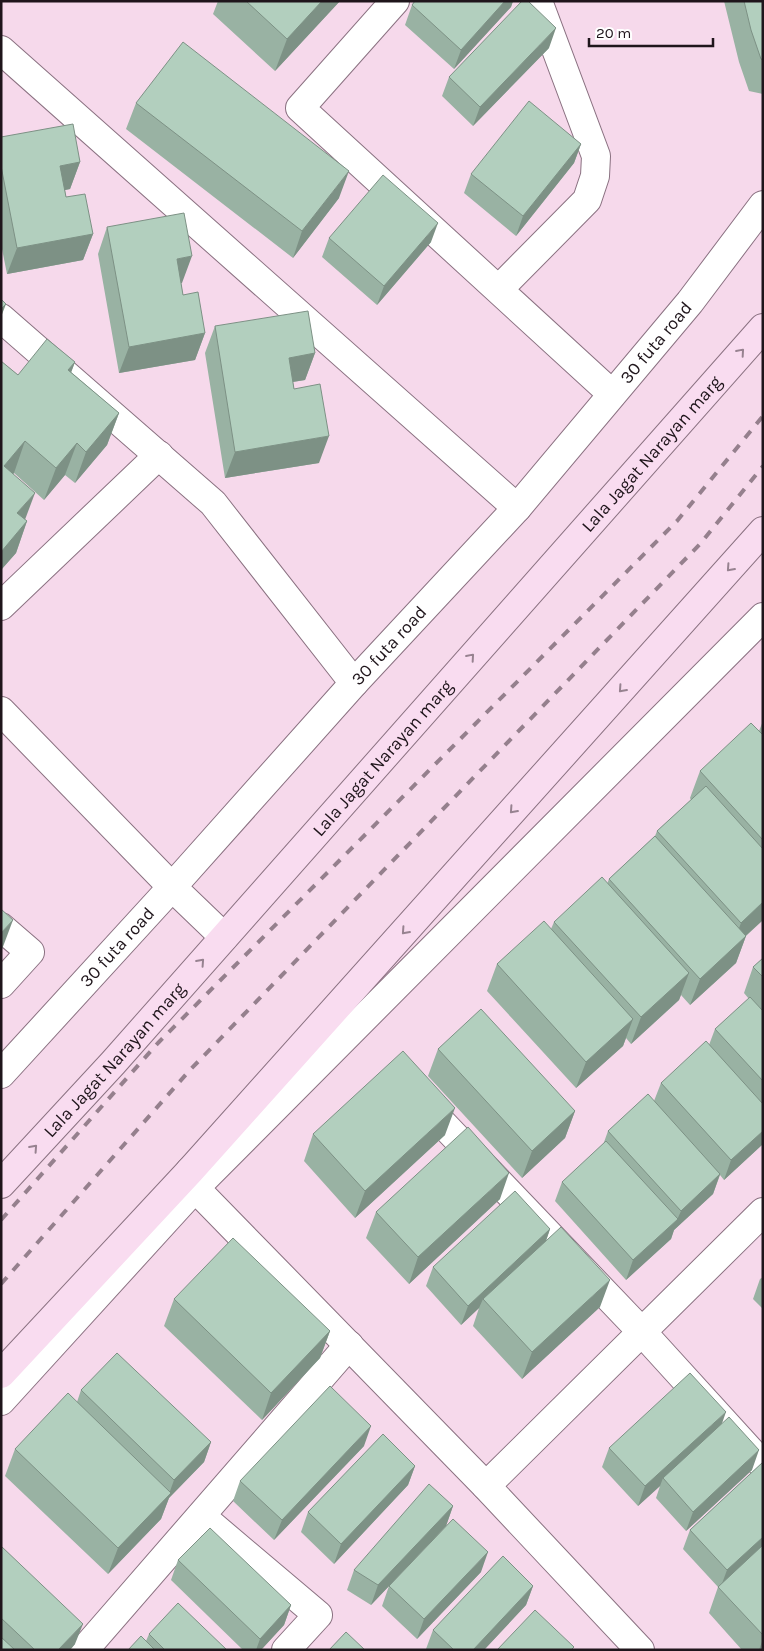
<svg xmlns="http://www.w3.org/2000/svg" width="764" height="1651" viewBox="0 0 764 1651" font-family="Karla,sans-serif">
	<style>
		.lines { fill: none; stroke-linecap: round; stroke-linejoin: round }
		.minor-casing { stroke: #8a7181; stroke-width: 30 }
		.secondary-casing { stroke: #8a7181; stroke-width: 30 }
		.minor { stroke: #fff; stroke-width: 28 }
		.secondary { stroke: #f9dcf0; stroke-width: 28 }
		.rail { stroke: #95808d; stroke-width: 4; stroke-dasharray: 9 9; stroke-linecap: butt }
		.wall { fill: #99b2a3 }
		.shaded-wall { fill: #7d9185 }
		.building { fill: #b2cfbe; stroke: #7d9185 }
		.oneway { stroke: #978290 }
		.labels { text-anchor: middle; stroke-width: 4; stroke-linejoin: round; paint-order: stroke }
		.street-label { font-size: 18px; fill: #1f151b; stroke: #fff }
	</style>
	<rect width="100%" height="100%" fill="#f6d9eb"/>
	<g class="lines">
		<g class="minor-casing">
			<g id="minor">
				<path d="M395,1L300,108L612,394"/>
				<path d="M1,50L517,508"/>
				<path d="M499,289L587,200L595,176L596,156L538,1"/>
				<path d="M1,318L213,503L354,683"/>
				<path d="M1,606L159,455"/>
				<path d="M1,711L172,887L224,937"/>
				<path d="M1,927L30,952L1,984"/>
				<path id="s1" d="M1,1074L172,887L354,683L517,508L690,302L763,205"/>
				<path d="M422,1102L642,1332L763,1465"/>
				<path d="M190,1171L195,1188L486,1486L640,1650"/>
				<path d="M1,1401L195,1188L763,617"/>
				<path d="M486,1486L763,1212"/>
				<path d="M201,1516L318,1615L286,1650"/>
				<path d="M84,1650L349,1345"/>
			</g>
		</g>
		<g class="secondary-casing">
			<g id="secondary">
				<path id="s2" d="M1,1184L113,1063L763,328"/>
				<path d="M1,1374L190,1171L763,531"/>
			</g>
		</g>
		<use href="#minor" class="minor"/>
		<use href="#secondary" class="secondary"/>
		<path class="rail" d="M1,1220L158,1043L677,521L763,416
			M1,1284L189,1071L700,544L763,466"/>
	</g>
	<path class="wall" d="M218,1H340L275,71L213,14Z
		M415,1H513L511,7L454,69L405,25L412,5Z
		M724,1H763V94L749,91L739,62Z
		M549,48L473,126L442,96L449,77Z
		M136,103L339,198L293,258L126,129Z
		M1,137L80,162L70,189L65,190L66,197L93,234L83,260L7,274L1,244Z
		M581,144L574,163L516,236L464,193L471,174Z
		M107,227L182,283H181L183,295L205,333L195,360L119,373L98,254Z
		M329,238L431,242L377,305L322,257Z
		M215,326L315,353L305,380L293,382L294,389L319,463L225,478L205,353Z
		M1,361L18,375L75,362L71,372L119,413L107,445L75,483L65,475L44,500L14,473L13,474L25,520L27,521L16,553L1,570Z
		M763,721V920L746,936L736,963L690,1005L681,995L679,1000L631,1044L626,1038L623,1046L576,1088L487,991L497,964L551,929L554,922L607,884L609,879L655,836L657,831L691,800L690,798L700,771L759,731Z
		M763,958V1144L724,1180L720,1175L713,1194L674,1230L671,1239L626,1280L555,1201L562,1182L603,1145L608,1131L654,1101L661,1083L709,1045L715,1029L749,999L744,993L753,967Z
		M438,1049L575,1111L565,1138L522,1178L428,1076Z
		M313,1134L445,1135L355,1218L304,1161Z
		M500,1199L409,1284L366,1238L376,1212Z
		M550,1229L546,1241L600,1307L522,1379L473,1326L479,1308L461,1325L426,1286L433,1267Z
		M763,1277V1309L753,1299L760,1279Z
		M174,1299L330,1331L320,1358L262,1420L164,1326Z
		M81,1390L211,1442L204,1462L169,1498L161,1519L108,1574L5,1476L15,1449L77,1402Z
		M721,1424L752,1470L686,1531L656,1498L660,1486L638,1506L602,1467L609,1448Z
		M364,1446L274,1540L233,1501L240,1481Z
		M763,1462V1650H742L709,1613L718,1587L683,1549L690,1530Z
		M415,1466L408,1485L334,1564L301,1532L308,1512Z
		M453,1506L446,1526L371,1605L347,1590L354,1570Z
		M1,1546L75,1644L70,1650H1Z
		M178,1560L291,1605L284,1625L261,1650H243L171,1580Z
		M481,1572L417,1639L382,1606L389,1586Z
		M533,1586L526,1605L484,1650L426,1649L433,1630Z
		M149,1634L227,1650H128L146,1641Z"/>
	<path class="shaded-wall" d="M322,1H340L275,71L287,39Z
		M505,1H513L511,7L454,69L461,50Z
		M556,28L549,48L473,126L480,107Z
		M581,144L574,163L516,236L523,216Z
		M80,162L70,189L50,193L60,166Z
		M349,171L339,198L293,258L302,231Z
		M438,223L431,242L377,305L384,286Z
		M93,234L83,260L7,274L17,248Z
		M192,256L182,283L167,286L177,259Z
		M6,304L1,317V309Z
		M205,333L195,360L119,373L129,347Z
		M315,353L305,380L279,384L289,358Z
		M75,362L63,394L68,370Z
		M119,413L107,445L75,483L86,452Z
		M329,436L319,463L225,478L235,452Z
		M25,441L14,473L1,488L4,466Z
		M77,443L65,475L44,500L56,468Z
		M35,493L23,525L17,513Z
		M27,521L16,553L1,570V552Z
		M763,902V920L731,949L741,923Z
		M13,920L1,952V933Z
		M746,936L736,963L690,1005L700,979Z
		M689,973L679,1000L631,1044L641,1017Z
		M633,1019L623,1046L576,1088L586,1062Z
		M455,1108L445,1135L355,1218L365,1191Z
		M575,1111L565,1138L522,1178L532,1151Z
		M763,1131V1144L724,1180L731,1160Z
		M509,1173L500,1199L409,1284L418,1257Z
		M720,1174L713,1194L674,1230L671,1239L626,1280L633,1260L677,1220L681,1211Z
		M550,1229L543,1249L483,1299L479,1308L461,1325L468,1306Z
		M610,1280L600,1307L522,1379L532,1352Z
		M330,1331L320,1358L262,1420L271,1393Z
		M726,1412L719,1432L663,1478L660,1486L638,1506L645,1486Z
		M371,1426L364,1446L274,1540L282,1520Z
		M211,1442L204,1462L169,1498L161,1519L108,1574L118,1548L169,1494L174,1480Z
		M759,1450L752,1470L686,1531L693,1512Z
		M415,1466L408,1485L334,1564L341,1544Z
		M453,1506L446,1526L371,1605L378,1585Z
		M763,1537V1550L720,1589L727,1570Z
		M488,1552L481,1572L417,1639L424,1619Z
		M533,1586L526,1605L484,1650H473Z
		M291,1605L284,1625L261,1650H256L260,1639Z
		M83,1624L75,1644L70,1650H58Z
		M763,1639V1650H759Z"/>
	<path class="building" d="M246,1H322L287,39Z
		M415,1H505L461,50L412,5Z
		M522,1H528L556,28L480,107L449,77Z
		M744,1H763V60L761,59L751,30Z
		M183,42L349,171L302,231L136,103Z
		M529,101L581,144L523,216L471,174Z
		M73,124L80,162L60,166L66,197L85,194L93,234L17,248L1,166V137Z
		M383,175L438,223L384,286L329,238Z
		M184,213L192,256L177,259L183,295L198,292L205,333L129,347L107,227Z
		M1,299L6,304L1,309Z
		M308,311L315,353L289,358L294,389L320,384L329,436L235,452L215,326Z
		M47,339L75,362L68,370L119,413L86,452L77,443L56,468L25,441L4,466L35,493L17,513L27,521L1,552V361L18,375Z
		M751,723L763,735V840L700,771Z
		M706,786L763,849V902L741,923L657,831Z
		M655,836L746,936L700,979L609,879Z
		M602,877L689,973L641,1017L554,922Z
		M1,909L13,920L1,933Z
		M544,921L633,1019L586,1062L497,964Z
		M763,958V977L753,967Z
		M750,997L763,1011V1081L715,1029Z
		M481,1009L575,1111L532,1151L438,1049Z
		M706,1041L763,1104V1131L731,1160L661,1083Z
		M403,1051L455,1108L365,1191L313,1134Z
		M648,1094L720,1174L681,1211L608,1131Z
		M468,1127L509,1173L418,1257L376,1212Z
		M606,1141L678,1219L633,1260L562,1182Z
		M515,1191L550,1229L468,1306L433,1267Z
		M561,1227L610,1280L532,1352L483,1299Z
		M233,1238L330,1331L271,1393L174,1299Z
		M117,1353L211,1442L174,1480L81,1390Z
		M690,1373L726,1412L645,1486L609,1448Z
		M330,1386L371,1426L282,1520L240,1481Z
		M68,1393L171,1493L118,1548L15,1449Z
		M729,1417L759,1450L693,1512L663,1478Z
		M383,1434L415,1466L341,1544L308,1512Z
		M763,1462V1537L727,1570L690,1530Z
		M429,1484L453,1506L378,1585L354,1570Z
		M453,1519L488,1552L424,1619L389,1586Z
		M210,1528L291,1605L260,1639L178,1560Z
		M763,1545V1635L718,1587Z
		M1,1546L83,1624L58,1650H35L1,1618Z
		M503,1556L533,1586L473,1650H454L433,1630Z
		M178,1603L227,1650H165L149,1634Z
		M535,1610L574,1647L571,1650H497Z
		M346,1632L365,1650H329Z
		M141,1636L155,1650H128Z
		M1,1637L15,1650H1Z"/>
	<defs><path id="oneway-chevron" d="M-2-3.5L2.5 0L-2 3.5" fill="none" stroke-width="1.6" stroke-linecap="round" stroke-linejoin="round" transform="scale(1.25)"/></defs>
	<g class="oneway">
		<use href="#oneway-chevron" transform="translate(741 352) rotate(-49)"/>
		<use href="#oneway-chevron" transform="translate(730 568) rotate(132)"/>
		<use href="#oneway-chevron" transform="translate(471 657) rotate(-49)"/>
		<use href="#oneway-chevron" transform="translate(622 689) rotate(132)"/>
		<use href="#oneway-chevron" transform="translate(513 810) rotate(132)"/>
		<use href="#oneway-chevron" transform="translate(405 931) rotate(132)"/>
		<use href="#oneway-chevron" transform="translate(201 962) rotate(-48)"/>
		<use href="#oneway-chevron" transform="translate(34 1148) rotate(-48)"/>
	</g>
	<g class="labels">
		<g class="street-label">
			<text dy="6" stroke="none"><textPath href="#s1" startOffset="982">30 futa road</textPath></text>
			<text dy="6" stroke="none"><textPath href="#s2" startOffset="978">Lala Jagat Narayan marg</textPath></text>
			<text dy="6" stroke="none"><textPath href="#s1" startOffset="578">30 futa road</textPath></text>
			<text dy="6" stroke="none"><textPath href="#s2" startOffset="572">Lala Jagat Narayan marg</textPath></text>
			<text dy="6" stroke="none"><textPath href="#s1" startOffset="172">30 futa road</textPath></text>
			<text dy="6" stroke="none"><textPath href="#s2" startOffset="168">Lala Jagat Narayan marg</textPath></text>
		</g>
	</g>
	<rect width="764" height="1651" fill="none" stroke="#1f151b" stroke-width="5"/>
	<path d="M589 38v8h124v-8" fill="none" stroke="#1f151b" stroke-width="2.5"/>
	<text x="596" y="38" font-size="15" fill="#1f151b" stroke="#ffffff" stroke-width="4" paint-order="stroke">20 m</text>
</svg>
